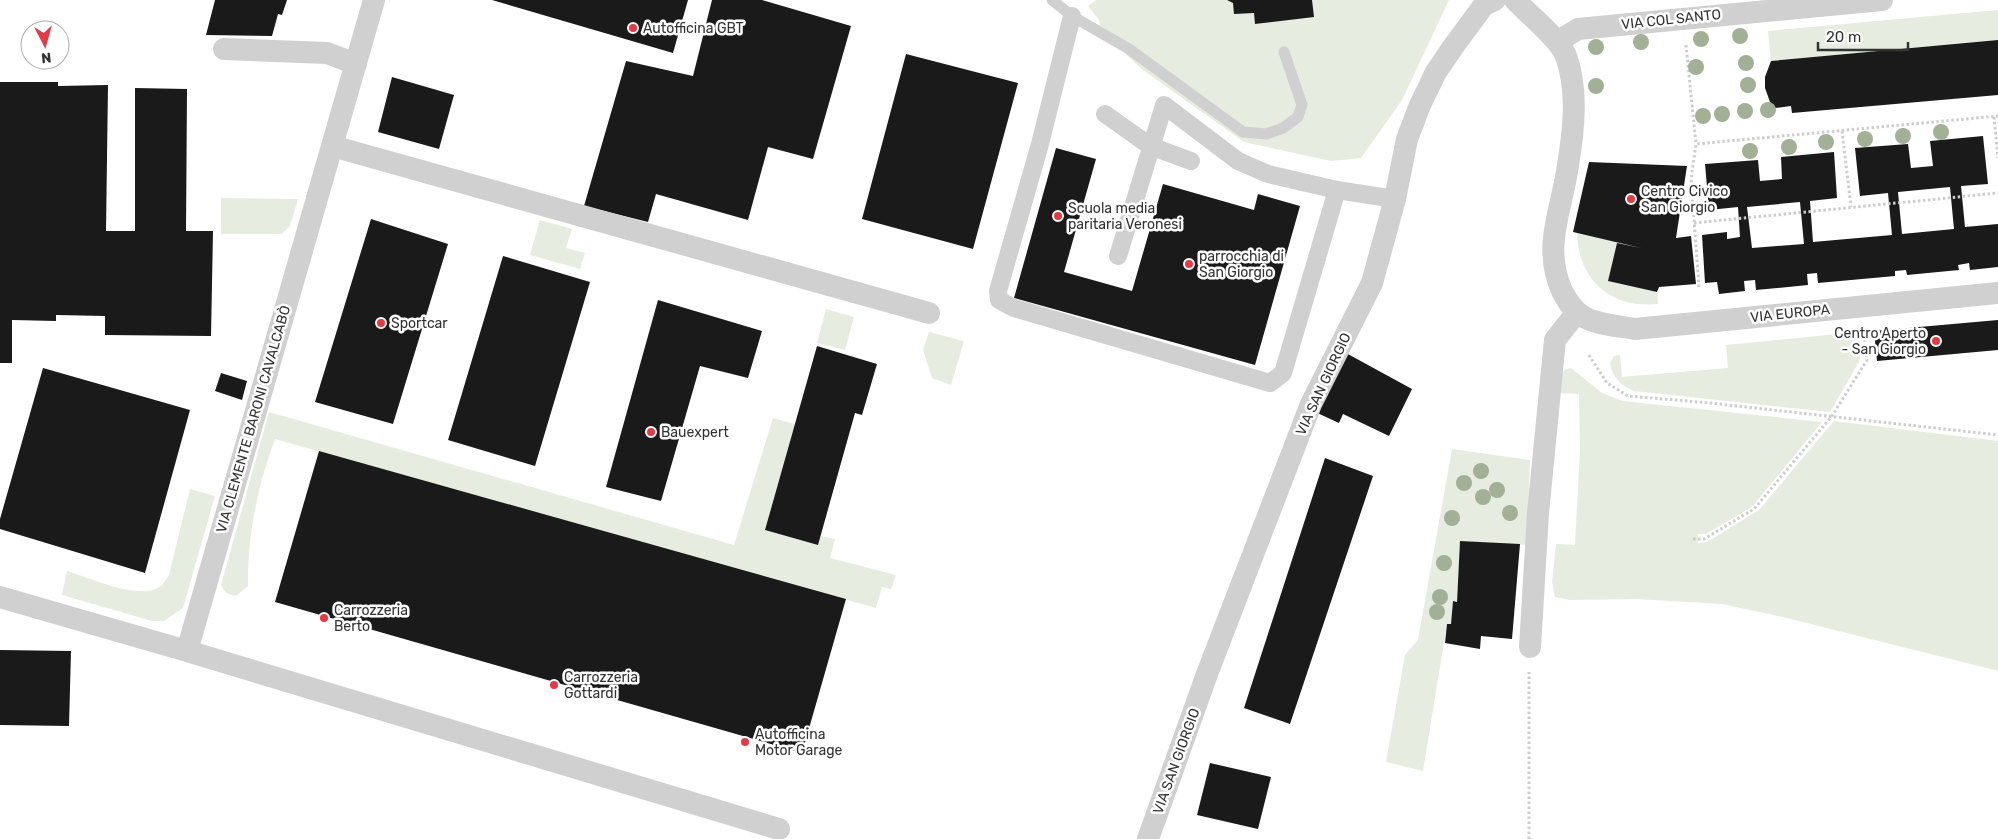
<svg xmlns="http://www.w3.org/2000/svg" width="1998" height="839" viewBox="0 0 1998 839" font-family="Rubik,sans-serif">
	<style>
		.green { fill: #e6ecdf }
		.building { fill: #1a1a1a; fill-rule: evenodd }
		.lines { fill: none; stroke-linecap: round; stroke-linejoin: round }
		.path { stroke: #cdcdcd; stroke-width: 3; stroke-dasharray: 2.5 2.5; stroke-linecap: butt }
		.service { stroke: #d0d0d0; stroke-width: 11 }
		.pedestrian { stroke: #d0d0d0; stroke-width: 18 }
		.minor { stroke: #d0d0d0; stroke-width: 22 }
		.tree { fill: #a2b095 }
		.poi-dot { fill: #e63946; stroke: #fff; stroke-width: 2 }
		.labels { text-anchor: middle; stroke-width: 5; stroke-linejoin: round; paint-order: stroke }
		.street-label { font-size: 14px; fill: #333; stroke: #fff }
		.poi-label { font-size: 14px; fill: #333; stroke: #fff; text-anchor: start }
	</style>
	<rect width="100%" height="100%" fill="#fff"/>
	<path class="green" d="M1096,0H1449L1402,100L1361,158L1331,161L1244,142L1143,70L1102,32L1099,20L1088,6Z
		M1998,10V40L1771,61L1768,31Z
		M221,198L298,199L290,226L282,234H221Z
		M540,220L572,229L566,248L585,253L580,269L530,255Z
		M1577,233L1617,242L1608,281L1657,292L1658,304C1611,309 1578,280 1577,233Z
		M826,309L854,317L845,350L817,343Z
		M929,332L964,341L951,385L932,378L923,350Z
		M1858,332L1860,360L1830,412L1634,391C1619,384 1613,378 1610,363L1614,356L1620,355L1622,377L1728,368L1726,345Z
		M1571,368L1602,393L1622,401L1822,422L1752,507L1706,534H1698V543L1707,542L1759,510L1834,421L1998,441V671L1787,618L1722,604L1636,599L1570,600L1555,597L1552,582L1556,544L1575,545L1580,450L1579,394L1561,393V378L1564,370Z
		M269,412L734,545L773,418L795,424L765,530L818,545L821,536L835,539L830,558L896,575L891,589L882,587L876,608L275,439C258,484 247,537 248,586L237,595C229,596 225,593 221,585Z
		M1452,449L1530,460L1527,545L1460,541L1457,602L1453,601L1451,624H1447L1423,771L1386,762L1405,655L1418,640Z
		M190,489L215,496L183,608L164,621H152L62,595L67,571C90,578 134,598 156,589C162,587 165,581 169,575Z"/>
	<path class="building" d="M215,0H287L282,15L278,14L272,36L206,35Z
		M492,0H688L673,53Z
		M712,0H762L851,26L813,159L768,147L748,220L656,194L648,222L584,206L626,61L693,76Z
		M1227,0H1312L1314,17L1255,24L1254,13L1234,14L1233,3Z
		M1998,40V95L1792,113L1791,106L1775,108L1770,102L1765,88V77L1771,61Z
		M906,54L1018,83L973,249L862,219Z
		M392,77L454,95L439,149L378,132Z
		M0,82H58V86L108,85L106,231H135V88L187,89L186,231H213L211,336L105,335V316L56,315V321L12,320V363H0Z
		M1983,136L1988,184L1961,186L1965,227L1998,224V267L1970,270L1969,263L1958,265L1959,270L1907,275L1906,270L1895,271V276L1818,283L1817,273L1807,274L1808,285L1756,290L1755,280L1744,281L1745,291L1719,294L1717,282L1705,283L1702,235L1727,232V239L1740,237L1738,207L1709,210L1705,164L1758,160L1760,181L1782,179L1781,157L1834,152L1837,198L1810,201L1813,242L1892,235L1888,193L1860,196L1855,148L1908,144L1911,168L1933,166L1930,141ZM1950,187L1954,229L1902,234L1898,192ZM1800,202L1804,244L1752,248L1747,207Z
		M1056,148L1096,159L1064,272L1132,291L1163,184L1254,210L1258,194L1300,206L1255,365L1014,298Z
		M1589,162L1687,166L1676,238L1691,236L1696,284L1659,287L1657,292L1608,281L1617,243L1641,248L1573,232Z
		M371,219L448,244L393,424L315,402Z
		M503,256L590,282L535,466L448,440Z
		M658,300L762,331L748,378L700,366L661,501L606,487Z
		M1998,320V350L1877,361L1874,331Z
		M817,346L877,364L862,415L855,413L818,545L765,530Z
		M1346,353L1412,389L1389,436L1343,414L1339,423L1313,411Z
		M43,368L190,410L145,573L0,529V519Z
		M221,373L247,381L242,400L215,391Z
		M319,451L846,599L802,753L275,602Z
		M1325,458L1373,476L1290,724L1244,708Z
		M1460,541L1520,544L1512,639L1481,636L1480,649L1445,643L1447,624H1451L1453,601L1457,602Z
		M0,650L71,651L69,726L0,725Z
		M1210,763L1271,777L1258,829L1197,815Z"/>
	<g class="lines">
		<path class="path" d="M1686,45L1696,144
			M1994,117L1998,158
			M1842,131L1851,207
			M1694,223L1998,193
			M1699,287L1691,179L1696,144L1998,116
			M1589,355L1607,383L1628,396L1710,403L1998,435
			M1693,539H1704L1754,509L1832,416L1867,360L1864,333
			M1529,839V672"/>
		<path class="service" d="M1052,0L1072,16L1129,49L1243,132L1266,134L1283,128L1298,117L1302,105L1284,52"/>
		<path class="pedestrian" d="M1072,16L1040,144L998,291L999,300L1014,308L1270,383L1283,373L1337,190
			M1105,114L1150,146L1191,161
			M1118,256L1164,105L1238,161L1268,174L1337,190L1395,199"/>
		<path class="minor" d="M1515,0C1528,14 1560,39 1566,56C1578,90 1574,129 1568,165C1562,210 1542,246 1562,291C1567,301 1573,311 1584,317C1598,325 1619,326 1635,329L1998,293
			M1557,42L1578,29L1882,0
			M224,49L327,53L356,64
			M332,146L929,313
			M0,597L187,651L374,0
			M1530,647L1538,513L1555,340L1577,312
			M187,651L779,829
			M1148,839L1207,674L1311,404L1372,283L1395,199L1407,139L1420,105L1436,72L1453,47L1484,5L1495,0"/>
	</g>
	<g class="tree">
		<circle cx="1740" cy="36" r="8"/>
		<circle cx="1701" cy="39" r="8"/>
		<circle cx="1641" cy="42" r="8"/>
		<circle cx="1596" cy="47" r="8"/>
		<circle cx="1746" cy="63" r="8"/>
		<circle cx="1696" cy="67" r="8"/>
		<circle cx="1748" cy="85" r="8"/>
		<circle cx="1596" cy="86" r="8"/>
		<circle cx="1768" cy="110" r="8"/>
		<circle cx="1745" cy="111" r="8"/>
		<circle cx="1722" cy="114" r="8"/>
		<circle cx="1703" cy="116" r="8"/>
		<circle cx="1941" cy="132" r="8"/>
		<circle cx="1903" cy="136" r="8"/>
		<circle cx="1865" cy="139" r="8"/>
		<circle cx="1826" cy="142" r="8"/>
		<circle cx="1789" cy="147" r="8"/>
		<circle cx="1750" cy="151" r="8"/>
		<circle cx="1481" cy="471" r="8"/>
		<circle cx="1464" cy="483" r="8"/>
		<circle cx="1497" cy="490" r="8"/>
		<circle cx="1483" cy="497" r="8"/>
		<circle cx="1510" cy="513" r="8"/>
		<circle cx="1452" cy="518" r="8"/>
		<circle cx="1444" cy="563" r="8"/>
		<circle cx="1440" cy="597" r="8"/>
		<circle cx="1437" cy="612" r="8"/>
	</g>
	<g class="poi-dot">
		<circle cx="633" cy="28" r="5"/>
		<circle cx="1631" cy="199" r="5"/>
		<circle cx="1058" cy="216" r="5"/>
		<circle cx="1189" cy="264" r="5"/>
		<circle cx="381" cy="323" r="5"/>
		<circle cx="1936" cy="341" r="5"/>
		<circle cx="651" cy="432" r="5"/>
		<circle cx="324" cy="618" r="5"/>
		<circle cx="554" cy="685" r="5"/>
		<circle cx="745" cy="742" r="5"/>
	</g>
	<g class="labels">
		<g class="street-label">
			<text transform="translate(1671 19) rotate(-6)" y="5">VIA COL SANTO</text>
			<text transform="translate(1790 313) rotate(-6)" y="5">VIA EUROPA</text>
			<text transform="translate(1323 384) rotate(-65)" y="5">VIA SAN GIORGIO</text>
			<text transform="translate(253 419) rotate(-74)" y="5">VIA CLEMENTE BARONI CAVALCABÒ</text>
			<text transform="translate(1176 761) rotate(-70)" y="5">VIA SAN GIORGIO</text>
		</g>
		<g class="poi-label">
			<text x="643" y="33">Autofficina GBT</text>
			<text x="1641" y="196">Centro Civico<tspan x="1641" dy="16">San Giorgio</tspan></text>
			<text x="1068" y="213">Scuola media<tspan x="1068" dy="16">paritaria Veronesi</tspan></text>
			<text x="1199" y="261">parrocchia di<tspan x="1199" dy="16">San Giorgio</tspan></text>
			<text x="391" y="328">Sportcar</text>
			<text x="1926" y="338" text-anchor="end">Centro Aperto<tspan x="1926" dy="16">- San Giorgio</tspan></text>
			<text x="661" y="437">Bauexpert</text>
			<text x="334" y="615">Carrozzeria<tspan x="334" dy="16">Berto</tspan></text>
			<text x="564" y="682">Carrozzeria<tspan x="564" dy="16">Gottardi</tspan></text>
			<text x="755" y="739">Autofficina<tspan x="755" dy="16">Motor Garage</tspan></text>
		</g>
	</g>
	<g transform="translate(45 45) rotate(174)"><circle r="24" fill="#ffffff" stroke="#adadad"/>
	<path d="M0-4L9 19L0 12L-9 19Z" fill="#e63946"/>
	<text y="-8" font-size="14" font-weight="bold" text-anchor="middle" fill="#333333">N</text>
	</g>
	<path d="M1818 42v8h90v-8" fill="none" stroke="#333333" stroke-width="2.5"/>
	<text x="1826" y="42" font-size="15" fill="#333333" stroke="#ffffff" stroke-width="4" paint-order="stroke">20 m</text>
</svg>
